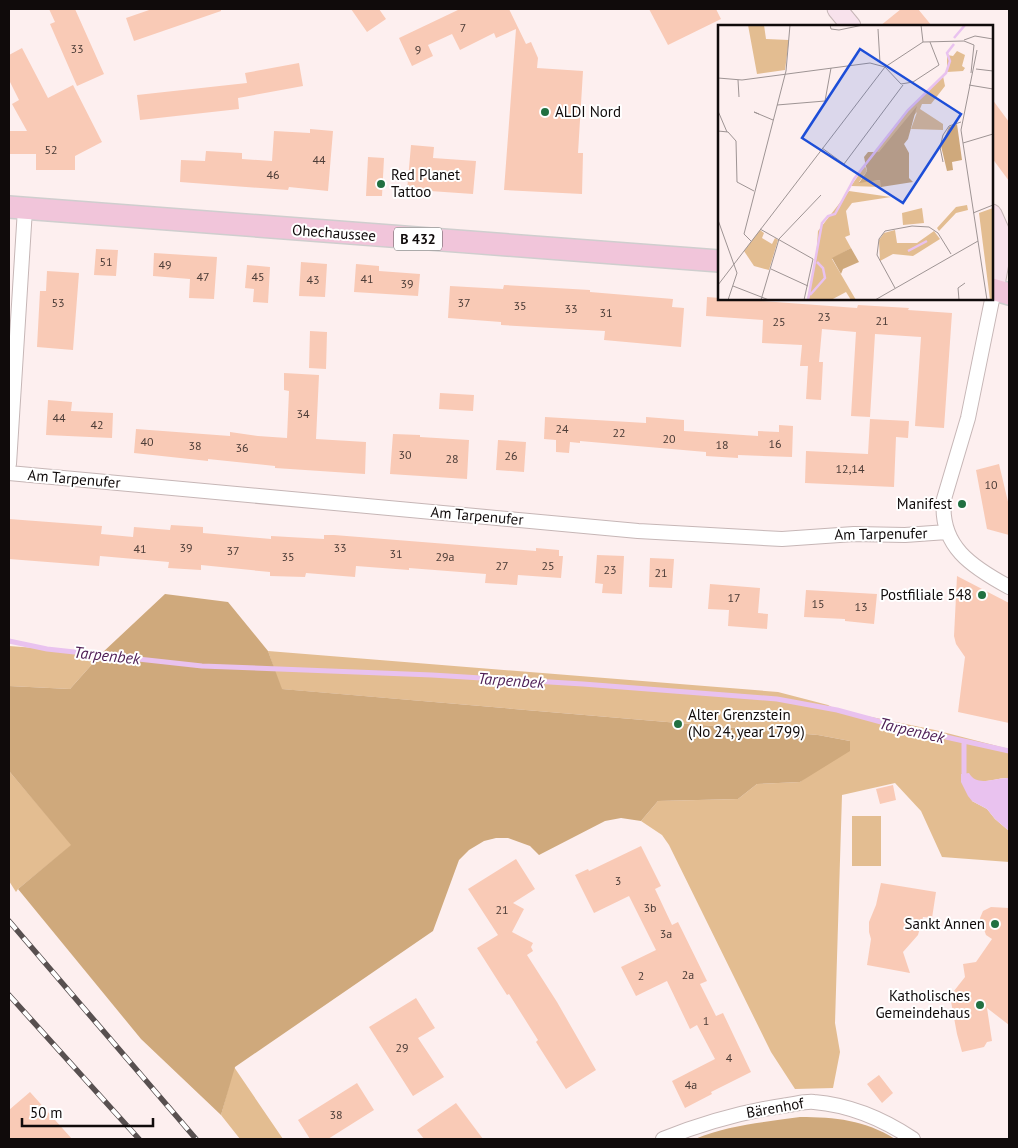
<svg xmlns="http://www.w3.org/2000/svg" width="1018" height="1148" viewBox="0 0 1018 1148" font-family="'PT Sans',sans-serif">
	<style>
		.green { fill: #e3bd91 }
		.forest { fill: #cfa97c }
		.water { fill: #e9c2ef }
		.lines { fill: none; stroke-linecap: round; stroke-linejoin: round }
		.stream { stroke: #e9c2ef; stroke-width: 5 }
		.building { fill: #f9cab6 }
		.street-casing { stroke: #c6b6b6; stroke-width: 16 }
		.secondary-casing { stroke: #c6b6b6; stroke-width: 21 }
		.primary-casing { stroke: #cfcece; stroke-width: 24 }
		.street { stroke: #fff; stroke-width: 14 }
		.secondary { stroke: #f8e2ec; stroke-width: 19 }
		.primary { stroke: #f1c5da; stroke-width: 21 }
		.rail-casing { stroke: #585050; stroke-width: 5.5 }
		.rail { stroke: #fff; stroke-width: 4; stroke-dasharray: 11; stroke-linecap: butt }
		.poi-dot { fill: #217041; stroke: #fff; stroke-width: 2 }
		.labels { text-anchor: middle; stroke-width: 4; stroke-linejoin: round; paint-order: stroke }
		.number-label { font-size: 12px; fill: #4a3b36 }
		.shield { fill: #fff; stroke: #585454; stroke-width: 1 }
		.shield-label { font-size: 14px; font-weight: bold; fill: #100b0b }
		.poi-label { font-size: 15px; fill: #100b0b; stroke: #fff; text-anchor: end }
		.street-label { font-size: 15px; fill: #100b0b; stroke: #fff }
		.water-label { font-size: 16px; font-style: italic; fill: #502157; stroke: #fff }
		.inset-river { fill: none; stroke: #e9c2ef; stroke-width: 2.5 }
		.inset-road { fill: none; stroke: #9e9494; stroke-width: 1 }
		.view { fill: #1d4ed8; fill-opacity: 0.15; stroke: #1d4ed8; stroke-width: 2.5 }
		.inset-edge { fill: none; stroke: #100b0b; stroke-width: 2.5 }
	</style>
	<rect width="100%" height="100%" fill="#fdefef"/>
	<path class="green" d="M9,646L102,653L70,689L9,686Z
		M268,651L778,692L828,705L837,710L935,730L1009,749V778C997,777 984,785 972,779V801L987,809L995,819L1009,831V862L942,857L921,811L895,783L842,795L835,1023L840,1052L833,1088L795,1089L771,1052L669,845L662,835L641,821L658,801L738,799L757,784L800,782L850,741L818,735L281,689Z
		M9,771L72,845L18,889L16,892L9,881Z
		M852,816H881V866H852Z
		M234,1067L283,1139H240L221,1115Z"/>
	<path class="forest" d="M165,594L228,602L268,651L282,689L818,735L850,741V751L800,782L757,784L738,799L658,801L641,821L621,818L605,821L539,855L530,846L508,838H496L484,841L469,850L459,860L433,931L235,1067L221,1115L141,1039L18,889L71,845L9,771V686L70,689L102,653Z
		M800,1117C835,1117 865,1120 895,1139H695C728,1125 765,1122 800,1117Z"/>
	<path class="water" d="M969,773C977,788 996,777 1009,778V831L995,819L987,809L972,801L968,796L961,782V774Z"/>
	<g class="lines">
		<path class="stream" d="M9,641L47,649L202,666L432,675L583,684L777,699L837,710L896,726L1009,751
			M964,741V773"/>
	</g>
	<path class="building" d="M49,9H75L104,74L77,86L50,24L55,22Z
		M152,9H221V11L134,41L126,18Z
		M351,9H379L386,19L367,32Z
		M460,9H509L526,44L531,42L538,58L537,68L583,71L578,153H583L582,194L504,190L516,29L496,38L494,33L460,50L452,34L428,45L433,56L412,66L399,38Z
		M649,9H716L721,19L668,45Z
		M901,9H918L932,26H880Z
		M22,48L48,98L73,85L102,142L75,156V170H36V154H9V131H27L12,104L19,100L9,80V55Z
		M299,63L303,86L238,98L239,109L140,120L137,95L247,83L245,73Z
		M992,99L1009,122V181L992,158Z
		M310,129L333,131L328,191L289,187L288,190L180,182L181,160L205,161L206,151L242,153V159L272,161L274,131L310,133Z
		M411,145L434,147L433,158L476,161L473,194L430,191V193L407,191Z
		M368,157L384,158L382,196H366Z
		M96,249L118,250L116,276L94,275Z
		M154,253L217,257L214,299L189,298L190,279L153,276Z
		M301,262L327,264L325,297L299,296Z
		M356,264L379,266V271L420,274L418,296L354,292Z
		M247,265L270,267L268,303L253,302L254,289L245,288Z
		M47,271L79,273L73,350L37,347L40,291H46Z
		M504,285L590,290V292L673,299L672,307L684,308L681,347L604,340L605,331L501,325V322L448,318L450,286L503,289Z
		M707,297L857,308L858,305L909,308L908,310L952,313L944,428L915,426L921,337L875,334L870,417L851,416L856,332L822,329L819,362H823L821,400L806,399L808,366H800L802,345L762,343L763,320L706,316Z
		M310,331L327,332L326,369L309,368Z
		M284,373L319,375L316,439L366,442L365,474L275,468V466L208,459V461L134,453L136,429L230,436V432L258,436L287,438L289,391L284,390Z
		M440,393L474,395L473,411L439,409Z
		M48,400L72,402L71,411L113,413L112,438L46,435Z
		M545,417L646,423V417L684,420V431L758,436V431L779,432V425L793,426L792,457L738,455V458L706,456V452L580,441V443L570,442L569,453L556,452V440L544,439Z
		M870,419L909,421L908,438L896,437L894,487L805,483L806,451L868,454Z
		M393,434L420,435V437L469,440L467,479L390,474Z
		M498,440L526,442L524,472L496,470Z
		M999,464L1009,506V535L987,529L976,470Z
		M9,519L102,526L101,534L133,537L134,527L170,530L171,525L203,527V533L271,539V536L324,539V535H334L536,551V548L559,550V556H563L561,578L518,575L517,585L485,583L486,574L409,568V570L356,566L355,577L306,573L305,577L270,576V572L201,565V570L168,568L169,562L100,556L99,566L9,559Z
		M597,555L624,556L622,594L602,593L603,584L595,583Z
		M650,558L674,559L672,588L649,587Z
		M957,576L1009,603V723L958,712L965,657L956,644L954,636Z
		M710,584L760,588L758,613L768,614L767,629L728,626L729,610L708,609Z
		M806,590L877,594L874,624L845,621V619L804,617Z
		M893,785L896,800L880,804L876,789Z
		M641,846L661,886L655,889L672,925L678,922L707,981L700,984L716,1016L723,1013L751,1072L711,1092L712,1094L685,1108L672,1081L715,1059L697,1025L690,1029L667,981L636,996L621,967L656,950L629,896L594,913L575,875L588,869L589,871Z
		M516,859L535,889L513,903L524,909L512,932L533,943L531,947L533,951L527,955L557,1002L596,1070L566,1089L536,1042L538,1040L509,994L507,995L477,948L498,935L468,889Z
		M881,883L936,892L932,918L923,917L918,935L903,952L910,973L867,965L871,939L869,932V922L876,905Z
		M991,907L1009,908V1025L987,1008L992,1041L987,1042L984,1047L962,1052L957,1034L950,996L965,977L963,964L976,962L992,939L986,935L980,918L983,911Z
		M416,998L435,1028L418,1038L444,1077L413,1096L369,1027Z
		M879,1075L893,1093L882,1103L867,1084Z
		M357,1083L374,1110L328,1139H310L298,1120Z
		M30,1092L72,1139H9V1110Z
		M456,1103L483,1139H424L417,1130Z"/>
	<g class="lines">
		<g class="street-casing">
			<path id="street" d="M994,290L968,418L944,499C939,546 972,567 1009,587
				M9,464L25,209
				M9,473L638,531L782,539L854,534L905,535L947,532
				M663,1139C703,1123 745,1111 788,1105C796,1104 806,1101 814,1102C850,1105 883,1119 913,1139"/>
		</g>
		<g class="secondary-casing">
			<path id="secondary" d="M837,9L851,26
				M992,214L1000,232L1001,252L994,290"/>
		</g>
		<g class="primary-casing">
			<path id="primary" d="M9,207L719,261
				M992,289L1009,294"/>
		</g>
		<use href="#street" class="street"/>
		<use href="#secondary" class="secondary"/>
		<use href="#primary" class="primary"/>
		<g class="rail-casing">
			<path id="rail" d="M9,921L196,1139
				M9,995L139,1139"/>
		</g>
		<use href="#rail" class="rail"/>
	</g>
	<g class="poi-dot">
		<circle cx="545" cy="112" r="5"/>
		<circle cx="381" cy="184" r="5"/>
		<circle cx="962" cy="504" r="5"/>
		<circle cx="982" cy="595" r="5"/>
		<circle cx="678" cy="724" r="5"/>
		<circle cx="995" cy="924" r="5"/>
		<circle cx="980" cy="1005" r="5"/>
	</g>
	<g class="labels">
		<g class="number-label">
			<text x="463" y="32">7</text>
			<text x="77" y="53">33</text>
			<text x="418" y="54">9</text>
			<text x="51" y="154">52</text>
			<text x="319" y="164">44</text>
			<text x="273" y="179">46</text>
			<text x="106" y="266">51</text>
			<text x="165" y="269">49</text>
			<text x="203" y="281">47</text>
			<text x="258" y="281">45</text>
			<text x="367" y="283">41</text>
			<text x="313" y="284">43</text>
			<text x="407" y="288">39</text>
			<text x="58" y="307">53</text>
			<text x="464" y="307">37</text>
			<text x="520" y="310">35</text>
			<text x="571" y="313">33</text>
			<text x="606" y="317">31</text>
			<text x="824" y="321">23</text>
			<text x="882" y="325">21</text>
			<text x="779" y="326">25</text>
			<text x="303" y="418">34</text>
			<text x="59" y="422">44</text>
			<text x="97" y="429">42</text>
			<text x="562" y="433">24</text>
			<text x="619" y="437">22</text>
			<text x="669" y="443">20</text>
			<text x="147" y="446">40</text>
			<text x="775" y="448">16</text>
			<text x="722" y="449">18</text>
			<text x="195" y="450">38</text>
			<text x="242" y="452">36</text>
			<text x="405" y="459">30</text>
			<text x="511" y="460">26</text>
			<text x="452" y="463">28</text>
			<text x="850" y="473">12,14</text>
			<text x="991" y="489">10</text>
			<text x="186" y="552">39</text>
			<text x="340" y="552">33</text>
			<text x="140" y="553">41</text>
			<text x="233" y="555">37</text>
			<text x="396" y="558">31</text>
			<text x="288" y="561">35</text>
			<text x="445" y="561">29a</text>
			<text x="502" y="570">27</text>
			<text x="548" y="570">25</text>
			<text x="610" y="574">23</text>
			<text x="661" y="577">21</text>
			<text x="734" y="602">17</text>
			<text x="818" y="608">15</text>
			<text x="861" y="611">13</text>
			<text x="618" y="885">3</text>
			<text x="650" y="912">3b</text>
			<text x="502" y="914">21</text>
			<text x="666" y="938">3a</text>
			<text x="688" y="979">2a</text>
			<text x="641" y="980">2</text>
			<text x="706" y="1025">1</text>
			<text x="402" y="1052">29</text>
			<text x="729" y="1062">4</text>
			<text x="691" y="1089">4a</text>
			<text x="336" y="1119">38</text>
		</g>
		<rect class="shield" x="394" y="227.5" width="48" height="23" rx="4"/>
		<g class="shield-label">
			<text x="418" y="244">B 432</text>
		</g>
		<g class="poi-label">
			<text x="555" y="117" text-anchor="start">ALDI Nord</text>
			<text x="391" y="180" text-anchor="start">Red Planet<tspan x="391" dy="17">Tattoo</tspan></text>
			<text x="952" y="509">Manifest</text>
			<text x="972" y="600">Postfiliale 548</text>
			<text x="688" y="720" text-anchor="start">Alter Grenzstein<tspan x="688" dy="17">(No 24, year 1799)</tspan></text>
			<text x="985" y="929">Sankt Annen</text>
			<text x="970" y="1001">Katholisches<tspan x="970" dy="17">Gemeindehaus</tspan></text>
		</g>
		<g class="street-label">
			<text transform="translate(334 233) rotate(4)" y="5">Ohechaussee</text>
			<text transform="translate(74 479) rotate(5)" y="5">Am Tarpenufer</text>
			<text transform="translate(477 516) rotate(5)" y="5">Am Tarpenufer</text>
			<text transform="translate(881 534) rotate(-1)" y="5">Am Tarpenufer</text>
			<text transform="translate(775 1108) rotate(-10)" y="5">Bärenhof</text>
		</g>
		<g class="water-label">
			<text transform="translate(107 655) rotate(6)" y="6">Tarpenbek</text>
			<text transform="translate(511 680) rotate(4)" y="6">Tarpenbek</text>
			<text transform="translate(912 730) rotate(13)" y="6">Tarpenbek</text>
		</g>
	</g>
	<g transform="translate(718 25)">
		<rect width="275" height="275" fill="#fdefef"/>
		<path d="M30,0H46L48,14L71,15L67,45L39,49ZM239,26L247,30L244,41L247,43L245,46L229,47V30L235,31ZM225,51L227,61L213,79H204L202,84L225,99V105L193,104L199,87L161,128L157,127L190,84ZM147,141L149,146L141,157L163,155L164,162L133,161ZM131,166L173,172L134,178L128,186L132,210L127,212L133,223L114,234L138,275H133L128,267L113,275H89L98,235L100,206ZM249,180L250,185L238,188L221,206L219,203L238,182ZM204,183L206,198L185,200L184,188ZM275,183V275H272L261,188ZM42,205L46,208L44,213L54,219L57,213L60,215L51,245L36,241L26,226ZM177,205L179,218H199L216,206L222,214L195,231L175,229L162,236L161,215L166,208Z" fill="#e3bd91"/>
		<path d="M199,81L190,114L186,119L191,128V153L195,157L163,162L162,155L141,158L149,146L146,132L150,127H161ZM239,99L244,135L234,137L235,145L229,146L223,121L231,102ZM133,223L141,237L125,244L123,249L114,233Z" fill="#cfa97c"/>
		<path class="inset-river" d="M236,13L247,0M190,226L209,216M92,270L107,253L105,243L99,237M90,275L104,198L110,191L117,189L136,154L190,85L228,48L232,36L229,28L236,19"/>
		<path class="inset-road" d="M112,0L113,4L121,5L145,0M203,0L205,17M160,4L162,38M246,15L257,11L275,14M259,25L243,105L269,275M167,42L183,59L195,57L221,40L212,17M258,44L275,46M253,48L256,20M0,53L24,55L152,38L167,42M20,55L21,72M251,60L275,64M59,80L107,76L113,43M0,86L9,107M41,89L36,87L55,95M0,106L10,107L18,116L19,157L36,166M245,118L275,109M104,123L126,139L185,60M225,137L222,122L225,110L231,101L243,97M255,188L275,180M0,195L19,248L10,275M42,204L95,234L86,275M33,216L26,209L68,46L72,0M53,244L90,261M0,260L167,42L205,17L246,16L256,20M15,261L51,275M177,263L159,230L161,214L167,206L194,201L211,202L220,208L233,229M43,275L61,214L103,170M157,275L260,216M241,275L240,263L247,258"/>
		<path class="view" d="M142,24L243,89L185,178L84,113Z"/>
		<rect width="275" height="275" class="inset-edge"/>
	</g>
	<rect width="1018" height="1148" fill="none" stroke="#100b0b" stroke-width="20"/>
	<path d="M22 1118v8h131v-8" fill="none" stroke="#100b0b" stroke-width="2.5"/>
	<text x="30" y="1118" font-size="15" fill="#100b0b" stroke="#ffffff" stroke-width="4" paint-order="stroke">50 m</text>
</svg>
